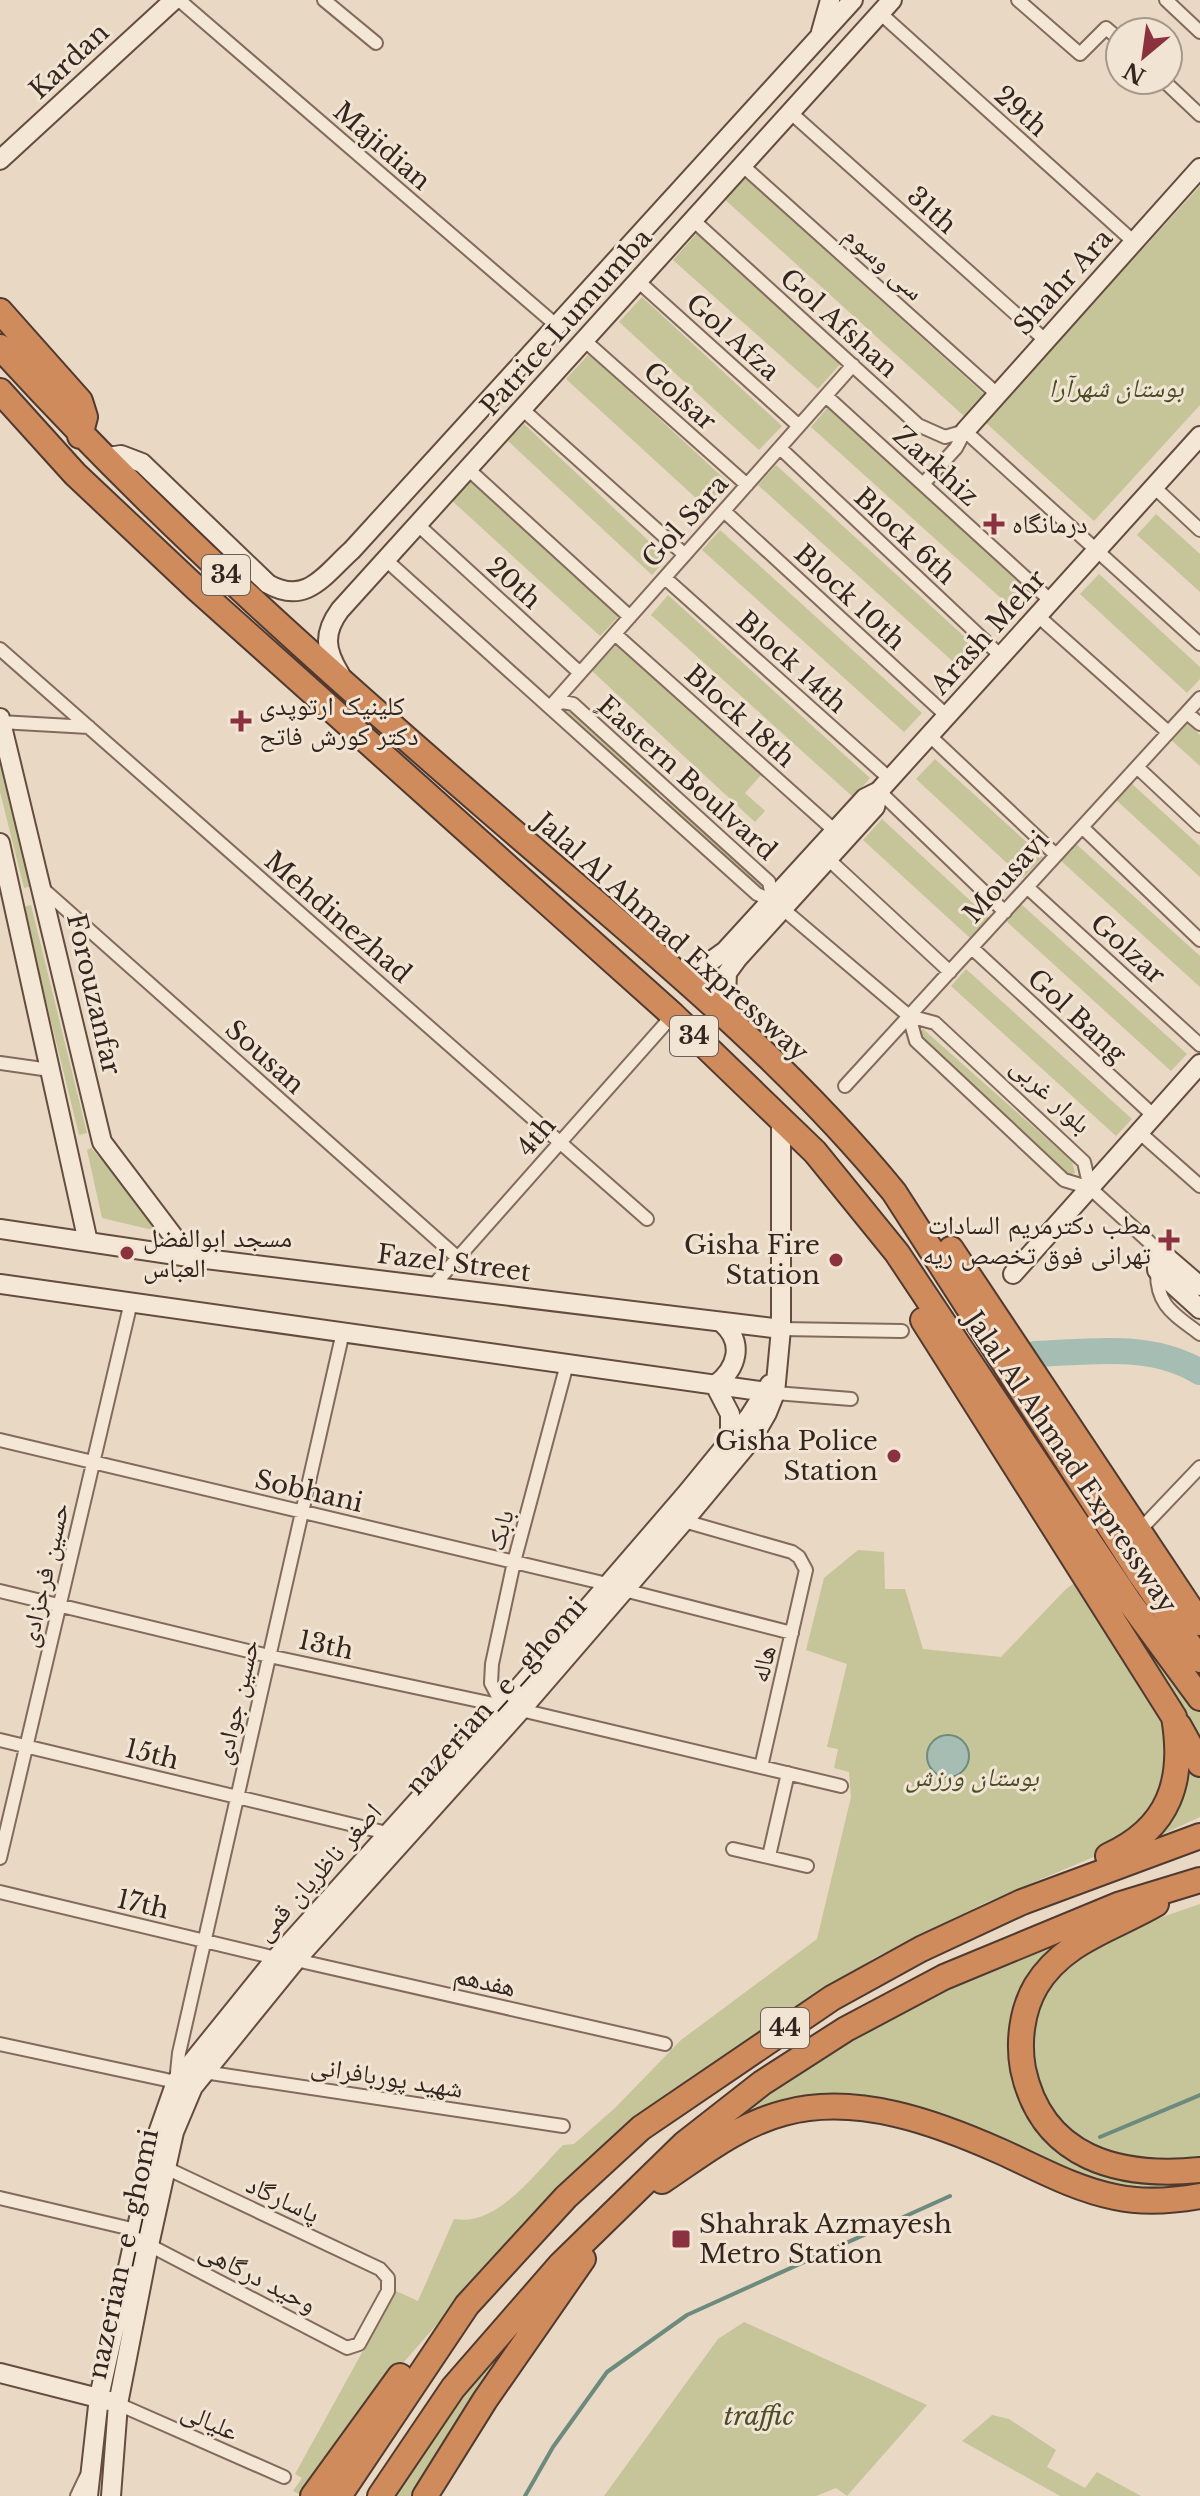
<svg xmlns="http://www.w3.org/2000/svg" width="1200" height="2496" viewBox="0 0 1200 2496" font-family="'Libre Baskerville','Noto Naskh Arabic',serif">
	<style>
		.green { fill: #c6c499 }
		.water { fill: #a5bdb2; stroke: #6d8a7e; stroke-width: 2 }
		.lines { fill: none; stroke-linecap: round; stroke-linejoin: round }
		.stream { stroke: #6d8a7e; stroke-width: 4 }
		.river { stroke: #a5bdb2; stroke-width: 26 }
		.street-casing { stroke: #826a5c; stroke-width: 16 }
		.secondary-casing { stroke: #644c3f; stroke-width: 22 }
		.highway-casing { stroke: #503a30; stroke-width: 28 }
		.street { stroke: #f5e7d6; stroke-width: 12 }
		.secondary { stroke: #f5e7d6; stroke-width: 18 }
		.highway { stroke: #d08b5d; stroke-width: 24 }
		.poi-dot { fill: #8b3241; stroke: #f1e4d3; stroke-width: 3 }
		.labels { text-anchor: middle; stroke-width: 6; stroke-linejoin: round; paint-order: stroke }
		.shield { fill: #f1e4d3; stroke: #6c5e55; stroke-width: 2 }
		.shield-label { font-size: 24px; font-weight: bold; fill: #33251f }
		.street-label { font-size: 26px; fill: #33251f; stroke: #f1e4d3 }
		.park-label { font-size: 26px; font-style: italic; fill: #4a4e27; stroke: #f1e4d3 }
		.poi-label { font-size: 26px; fill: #33251f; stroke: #f1e4d3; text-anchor: start }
	</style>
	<rect width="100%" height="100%" fill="#e9d8c4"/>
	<path class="green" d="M741,174L985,395L965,417L721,196Z
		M1200,186V405L1094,521L985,422Z
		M698,232L843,361L818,389L673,260Z
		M642,297L782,426L759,450L619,322Z
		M589,354L731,485L709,510L566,379Z
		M828,407L1030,590L1013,609L811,427Z
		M524,424L667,558L652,575L508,441Z
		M776,465L977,648L960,668L758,485Z
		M468,477L619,616L600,636L449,498Z
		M1156,514L1200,554V592L1137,535Z
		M720,530L922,713L904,732L702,550Z
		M1099,574L1200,667V679L1187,693L1080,594Z
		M668,595L870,778L853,797L651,615Z
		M618,643L761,775L745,793L765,811L755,822L592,671Z
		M565,710L572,711L655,788L657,794L654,795Z
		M1186,722L1200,735V766L1170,739Z
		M0,754L33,886L24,888L0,792Z
		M935,759L1043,857L1023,878L916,779Z
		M1130,782L1200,846V877L1115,799Z
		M667,800L767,886L765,894L664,804Z
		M882,819L989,918L970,938L863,840Z
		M1075,843L1200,956V987L1060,860Z
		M1021,904L1187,1054L1171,1071L1006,921Z
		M31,905L87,1133L79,1135L23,907Z
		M966,969L1132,1119L1116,1136L951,986Z
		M923,1029L1072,1161L1075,1173L1069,1175L921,1040L920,1031Z
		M91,1148L162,1226L157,1231L102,1218L87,1150Z
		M1002,1422L1200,1712V1754Z
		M858,1550L884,1552L885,1589H905L923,1649L1001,1657L1066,1589L1079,1580L1167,1718L1165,1797L1115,1848L987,1902L876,1957L728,2052L656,2108L474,2282L360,2412L301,2495L293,2491L302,2478L295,2474L396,2291L418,2301L454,2219C498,2227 536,2172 563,2145L574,2144L615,2108L681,2040L817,1939L851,1797L849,1772L834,1768L838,1749L827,1747L847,1664L806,1650L824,1578Z
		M1186,1764L1200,1771V1817L1133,1848Z
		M1200,1904V2162C1150,2162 1115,2165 1071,2136C1028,2108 1016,2005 1056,1971C1098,1935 1150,1922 1200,1904Z
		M1075,1932L1021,2003L1048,2135L1200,2177V2189L1184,2192L1100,2186L852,2101L692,2152C765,2092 844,2039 928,1997C976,1973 1026,1953 1075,1932Z
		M744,2322L927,2405L847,2496L836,2488L816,2496H604L718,2339Z
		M526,2323L416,2496H393L438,2421L482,2366Z
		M992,2415L1009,2419L1056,2450L1047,2467L1085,2488L1097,2472L1141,2496H1060L962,2441Z"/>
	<path class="water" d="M927 1756a21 21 0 1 1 42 0a21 21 0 1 1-42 0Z"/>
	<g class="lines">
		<path class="stream" d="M1100,2137L1200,2095
			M525,2496L553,2447L607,2372L687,2315L950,2196"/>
		<path class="river" d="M1035,1354C1091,1352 1150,1342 1200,1372"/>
		<g class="street-casing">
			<path id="street" d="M179,0L556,325
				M324,0L376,43
				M1018,0L1080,54L1106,28L1120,40
				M1166,0L1200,32
				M880,13L1134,242
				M1163,80L1200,115
				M790,112L1045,340
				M742,165L997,394
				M693,220L918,425L945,437L965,431
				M638,281L799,426
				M584,340L747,485
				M826,396L1051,601
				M522,409L685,555
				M965,431L1200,644
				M780,448L1001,656
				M468,469L630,617
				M923,484L956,448L965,431
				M1154,487L1200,530
				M724,511L947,716
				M417,524L580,673
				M386,560L757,894L773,901
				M665,578L890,779
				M1038,616L1168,732
				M615,634L835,831
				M0,649L647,1219
				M550,707L853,365
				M550,707L563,702L573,704L769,882L773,901
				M1187,713L1200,724
				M0,722L89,727
				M930,736L1056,855
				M1137,767L1200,826
				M879,791L1005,912
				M1082,827L1200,940
				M827,858L950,972
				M1027,887L1200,1045
				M42,888L458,1258
				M783,909L909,1016L935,1023L1084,1162L1090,1188
				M972,948L1154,1116
				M909,1016L916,1041L1064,1180L1090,1188L1157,1249
				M0,1063L50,1070
				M845,1086L1200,698
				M1139,1132L1200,1186
				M1157,1270C1156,1306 1174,1314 1200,1334
				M432,1287L673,1015
				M781,1329L902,1331
				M775,1393L851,1399
				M0,1440L607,1584
				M684,1521L792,1552L799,1557L806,1570L761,1767
				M1138,1532L1200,1467
				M624,1590L792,1633
				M0,1591L269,1656L503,1706
				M503,1706L491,1683L492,1664L514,1562L567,1364
				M521,1710L841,1786
				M0,1740L387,1833
				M733,1849L807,1866
				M769,1856L788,1773
				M0,1858L131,1302
				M0,1892L276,1958
				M296,1960L665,2044
				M0,2044L176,2082L179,2053L343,1332
				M204,2072L563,2126
				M0,2198L136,2230
				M149,2245L347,2348L359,2344L388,2291V2278L380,2269L166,2168
				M118,2404L284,2477
				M77,2496L86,2477"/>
		</g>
		<g class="secondary-casing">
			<path id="secondary" d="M821,32L830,0
				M0,160L174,0
				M965,431L1200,168
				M102,458L121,455L142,463L268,584C307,606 325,574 352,550L853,0
				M340,674C325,650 323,633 340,610L892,0
				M0,718L102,1142L189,1257
				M0,843L88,1242
				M675,972L711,961L725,951L865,798L879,791L1200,436
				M725,1018L727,973L738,958L875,807L879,791
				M0,1229L189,1257L781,1329
				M1157,1249V1270L1200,1309
				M1157,1249L1200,1286
				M1013,1274L1200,1064
				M0,1284L774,1393
				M722,1323C744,1342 738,1368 715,1385L730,1414V1441
				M0,2373L110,2401
				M88,2496L99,2397L158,2133L176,2082L276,1958L503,1706L686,1494L749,1417L770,1384
				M111,2496L118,2404L149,2245L174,2132L193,2087L296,1960L521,1710L684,1521L752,1439L767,1413L775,1393L781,1329V1119"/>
		</g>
		<g class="highway-casing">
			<path id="highway" d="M0,311L80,401L85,417L80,436
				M0,347C157,520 331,674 508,827C641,942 782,1055 894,1192L1140,1574L1200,1660
				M0,391L75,474L196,588L673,1015L815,1152L897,1253L1128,1600L1200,1698
				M951,1249L1200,1623
				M923,1320L1174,1717C1185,1780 1170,1828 1108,1856
				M1179,1726L1200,1764
				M1156,1904C1113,1929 1063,1941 1036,1986C1022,2010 1018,2042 1023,2069C1042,2159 1120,2178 1200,2170
				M662,2181C701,2155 738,2125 784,2113C856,2093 937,2123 1002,2152C1039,2169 1075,2189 1115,2197C1143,2203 1172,2201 1200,2196
				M313,2496L400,2376
				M339,2496L467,2305L566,2197L641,2128L832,1998L921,1949L1022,1902L1200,1836
				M380,2496L453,2388L561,2264L684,2144L762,2083L846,2029L944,1977L1118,1905L1200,1880
				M425,2496L485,2400L583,2259"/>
		</g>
		<use href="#street" class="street"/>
		<use href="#secondary" class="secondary"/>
		<use href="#highway" class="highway"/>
	</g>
	<g class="poi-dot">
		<path d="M990 512h8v8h8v8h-8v8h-8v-8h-8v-8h8z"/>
		<path d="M237 709h8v8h8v8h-8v8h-8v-8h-8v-8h8z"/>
		<path d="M1165 1228h8v8h8v8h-8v8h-8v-8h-8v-8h8z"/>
		<circle cx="127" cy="1253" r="8"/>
		<circle cx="836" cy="1260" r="8"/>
		<circle cx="894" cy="1456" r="8"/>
		<rect x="671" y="2229" width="20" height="20" rx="4"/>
	</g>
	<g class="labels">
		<g class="shield">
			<rect x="202" y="555" width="48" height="40" rx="6"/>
			<rect x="670" y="1016" width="48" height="40" rx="6"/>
			<rect x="761" y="2008" width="48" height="40" rx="6"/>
		</g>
		<g class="shield-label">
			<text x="226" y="583">34</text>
			<text x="694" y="1044">34</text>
			<text x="785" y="2036">44</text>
		</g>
		<g class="street-label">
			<text transform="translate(69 61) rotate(-43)" y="9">Kardan</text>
			<text transform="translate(1021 111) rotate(42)" y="9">29th</text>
			<text transform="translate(382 146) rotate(41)" y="9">Majidian</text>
			<text transform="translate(932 210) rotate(42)" y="9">31th</text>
			<text transform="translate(884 263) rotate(42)" y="9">سی وسوم</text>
			<text transform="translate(1063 282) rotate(-48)" y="9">Shahr Ara</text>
			<text transform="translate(566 322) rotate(-48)" y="9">Patrice Lumumba</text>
			<text transform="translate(839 323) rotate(42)" y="9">Gol Afshan</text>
			<text transform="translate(733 337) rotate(42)" y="9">Gol Afza</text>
			<text transform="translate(680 396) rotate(42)" y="9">Golsar</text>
			<text transform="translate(936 466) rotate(42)" y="9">Zarkhiz</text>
			<text transform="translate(685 521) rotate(-48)" y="9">Gol Sara</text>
			<text transform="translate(905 536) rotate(43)" y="9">Block 6th</text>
			<text transform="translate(514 583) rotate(42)" y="9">20th</text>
			<text transform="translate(850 597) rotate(43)" y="9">Block 10th</text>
			<text transform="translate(988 632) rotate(-48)" y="9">Arash Mehr</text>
			<text transform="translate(792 662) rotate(42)" y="9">Block 14th</text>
			<text transform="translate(740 716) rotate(42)" y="9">Block 18th</text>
			<text transform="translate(687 778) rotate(42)" y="9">ٍEastern Boulvard</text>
			<text transform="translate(1006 877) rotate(-48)" y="9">Mousavi</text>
			<text transform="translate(338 917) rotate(41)" y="9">Mehdinezhad</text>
			<text transform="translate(672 937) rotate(42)" y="9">Jalal Al Ahmad Expressway</text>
			<text transform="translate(1128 949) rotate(42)" y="9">Golzar</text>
			<text transform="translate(94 994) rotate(77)" y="9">Forouzanfar</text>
			<text transform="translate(1077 1016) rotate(43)" y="9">Gol Bang</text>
			<text transform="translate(265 1057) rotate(42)" y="9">Sousan</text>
			<text transform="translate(1051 1095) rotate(43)" y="9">بلوار غربی</text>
			<text transform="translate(536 1136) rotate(-49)" y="9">4th</text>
			<text transform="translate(454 1263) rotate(7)" y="9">Fazel Street</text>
			<text transform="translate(1071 1462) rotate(56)" y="9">Jalal Al Ahmad Expressway</text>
			<text transform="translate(309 1491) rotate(13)" y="9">Sobhani</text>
			<text transform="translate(500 1530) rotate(-75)" y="9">بابک</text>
			<text transform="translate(44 1575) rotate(-77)" y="9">حسین فرحزادی</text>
			<text transform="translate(326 1645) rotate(12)" y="9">13th</text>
			<text transform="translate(763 1664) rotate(-77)" y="9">هاله</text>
			<text transform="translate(496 1696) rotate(-48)" y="9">nazerian_e_ghomi</text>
			<text transform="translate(236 1702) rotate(-77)" y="9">حسین جوادی</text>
			<text transform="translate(152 1754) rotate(14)" y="9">15th</text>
			<text transform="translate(318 1872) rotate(-48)" y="9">اصغر ناظریان قمی</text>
			<text transform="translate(143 1904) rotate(13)" y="9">17th</text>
			<text transform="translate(485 1981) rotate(13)" y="9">هفدهم</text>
			<text transform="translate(387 2077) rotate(9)" y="9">شهید پوربافرانی</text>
			<text transform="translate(283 2199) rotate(25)" y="9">پاسارگاد</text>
			<text transform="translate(123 2254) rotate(-78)" y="9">nazerian_e_ghomi</text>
			<text transform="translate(258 2277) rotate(27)" y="9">وحید درگاهی</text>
			<text transform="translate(210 2421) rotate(24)" y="9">علیالی</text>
		</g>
		<g class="park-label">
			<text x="1116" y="397">بوستان شهرآرا</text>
			<text x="972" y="1786">بوستان ورزش</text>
			<text x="759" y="2425">traffic</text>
		</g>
		<g class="poi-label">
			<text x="1012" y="533">درمانگاه</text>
			<text x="259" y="715">کلینیک ارتوپدی<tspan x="259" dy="30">دکتر کورش فاتح</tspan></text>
			<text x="1151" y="1234" text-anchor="end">مطب دكترمريم السادات<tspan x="1151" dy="30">تهرانی فوق تخصص ریه</tspan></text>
			<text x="143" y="1247">مسجد ابوالفضل<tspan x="143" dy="30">العباس</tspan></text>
			<text x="820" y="1254" text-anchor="end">Gisha Fire<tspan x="820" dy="30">Station</tspan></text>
			<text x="878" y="1450" text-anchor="end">Gisha Police<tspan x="878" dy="30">Station</tspan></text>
			<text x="699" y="2233">Shahrak Azmayesh<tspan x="699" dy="30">Metro Station</tspan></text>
		</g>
	</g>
	<g transform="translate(1144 56) rotate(209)"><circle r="38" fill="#f1e4d3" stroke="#a5988b" stroke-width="2"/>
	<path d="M0-6L14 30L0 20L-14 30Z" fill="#8b3241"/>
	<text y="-12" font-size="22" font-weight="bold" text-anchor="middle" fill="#33251f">N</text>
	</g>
</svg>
